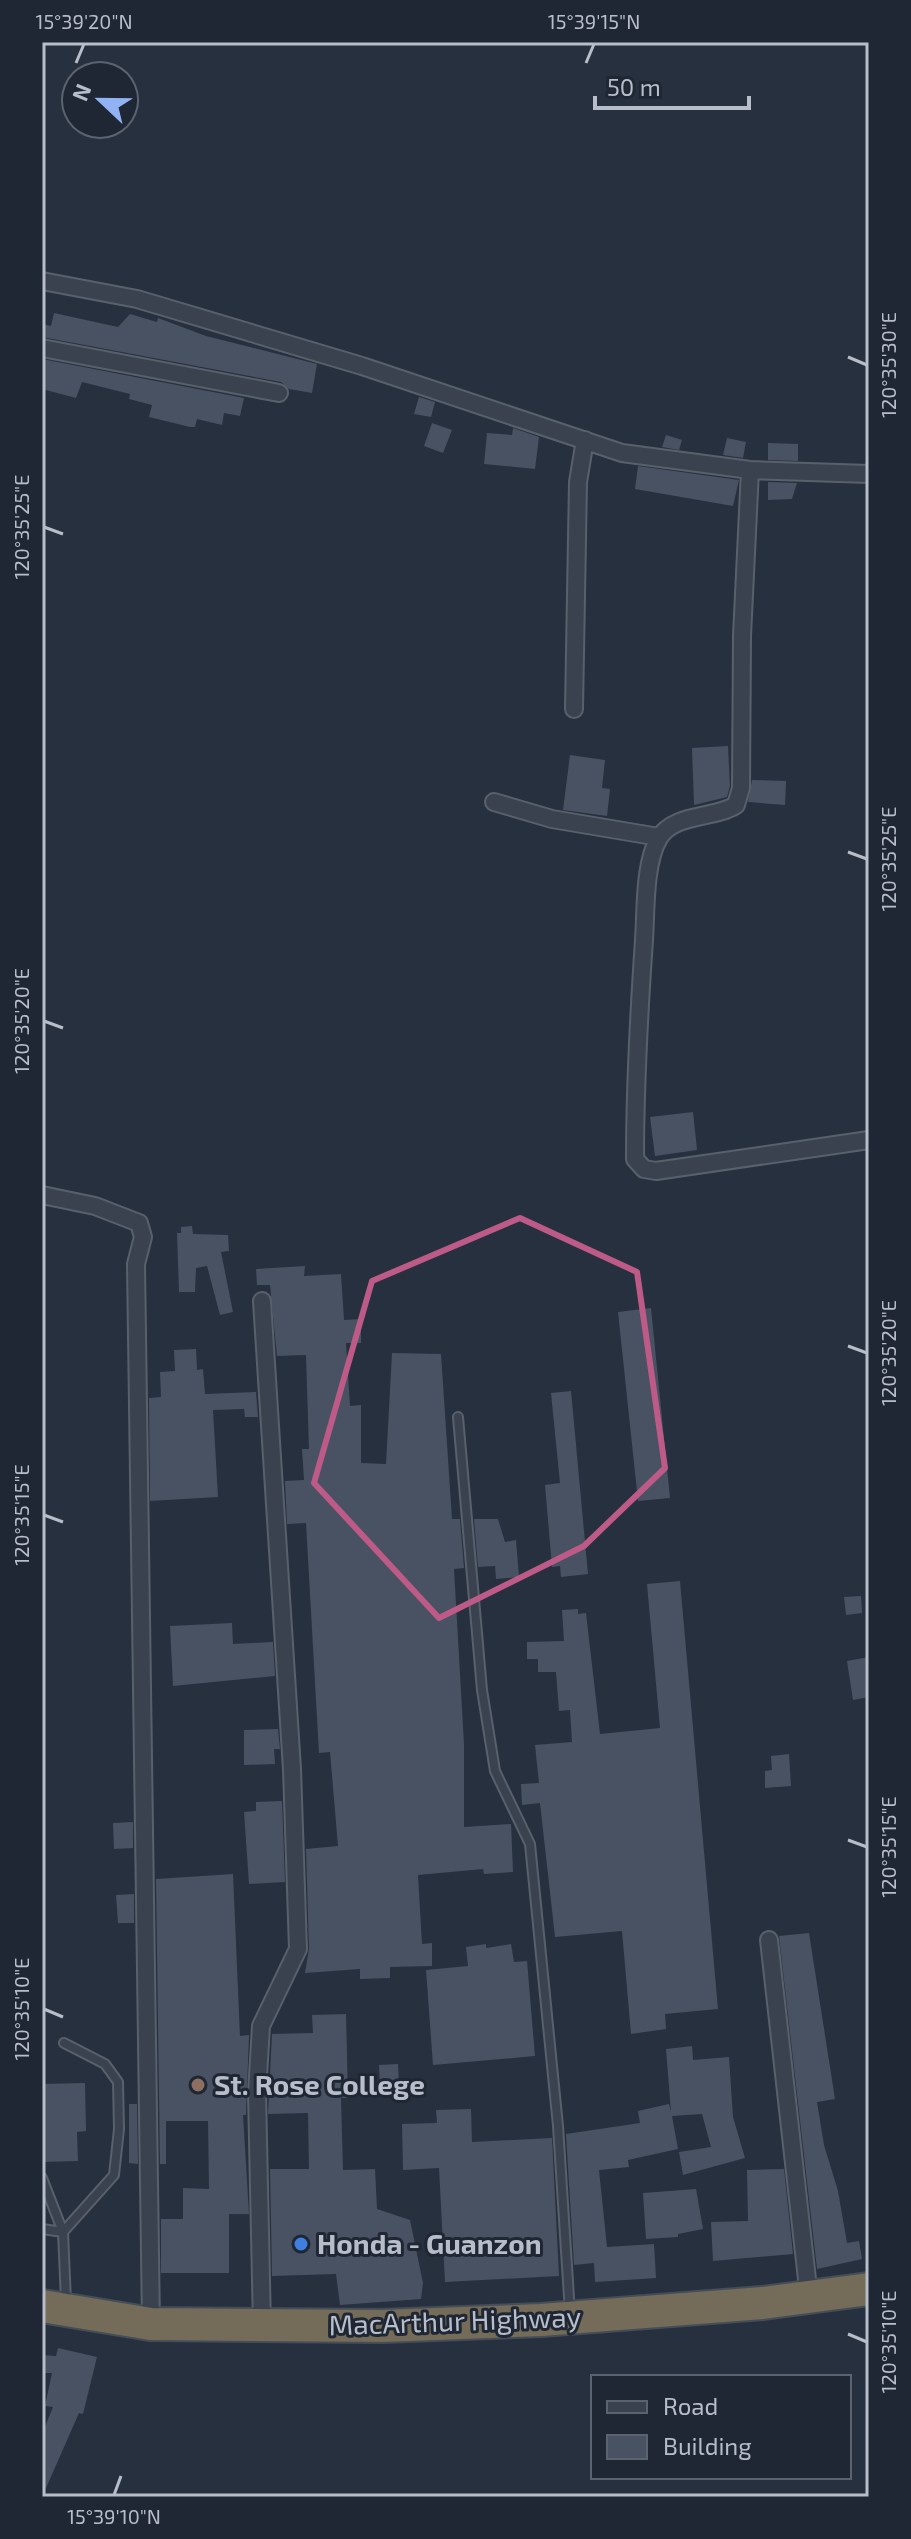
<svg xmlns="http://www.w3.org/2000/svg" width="911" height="2539" viewBox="0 0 911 2539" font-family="'Exo 2',sans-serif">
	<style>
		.building { fill: #485263 }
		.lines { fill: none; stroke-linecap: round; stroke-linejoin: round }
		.lane-casing { stroke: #58606c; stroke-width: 12 }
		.street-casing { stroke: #58606c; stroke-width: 20 }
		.highway-casing { stroke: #454d59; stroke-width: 36 }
		.lane { stroke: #3b424f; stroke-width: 8 }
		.street { stroke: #3b424f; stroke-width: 16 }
		.highway { stroke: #746b58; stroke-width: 32 }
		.marked { fill: none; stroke: #be5a87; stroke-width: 6; stroke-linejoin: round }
		.ticks { fill: none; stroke: #b7bdc9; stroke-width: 3 }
		.education-dot { fill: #8d6e63; stroke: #1f2734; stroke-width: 3 }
		.shop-dot { fill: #3f7fe0; stroke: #1f2734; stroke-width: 3 }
		.labels { text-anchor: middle; stroke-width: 6; stroke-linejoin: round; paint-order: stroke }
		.poi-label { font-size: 28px; font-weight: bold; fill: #b7bdc9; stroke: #1f2734; text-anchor: start }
		.street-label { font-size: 28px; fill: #b7bdc9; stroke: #1f2734 }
		.neatline { fill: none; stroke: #b7bdc9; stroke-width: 3 }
		.ticks-label { font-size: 20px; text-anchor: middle; fill: #b7bdc9 }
	</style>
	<rect width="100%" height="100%" fill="#27303f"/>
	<path class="building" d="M54,313L118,327L130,314L157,322L158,318L206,336L317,364L312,393L289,389L281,382L42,337V324L51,326Z
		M42,359L244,398L240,416L224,413L222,425L197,419L195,427H190L149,417L152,405L129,399L130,394L82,382L76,398L42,389Z
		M419,397L435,402L431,417L414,414Z
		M432,423L452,430L443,453L424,446Z
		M513,428L539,437L535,469L484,464L487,433L512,435Z
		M666,435L682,440L679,450L662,447Z
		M727,438L746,442L743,458L723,455Z
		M768,443L798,444V461L768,460Z
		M638,466L739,480L733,506L635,489Z
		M768,482L797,483L792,499L768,500Z
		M728,746L730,786L727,797L694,805L692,748Z
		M570,755L605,760L602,788L610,789L607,816L563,810Z
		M752,780L786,781L785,805L748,802Z
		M693,1112L697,1150L655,1156L650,1117Z
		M192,1226L193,1234L228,1235L229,1251L221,1252L233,1312L220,1315L207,1266L196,1268L195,1292H179L177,1233H181V1227Z
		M305,1266L304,1276L341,1274L344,1320L361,1319V1343H346L350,1406L361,1405V1463L386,1464L392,1353L441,1354L452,1519H460L464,1568L454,1569L464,1744V1827L511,1824L513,1872L484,1874L483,1869L418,1875L422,1944L432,1943V1966L390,1967V1978L360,1979V1969L305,1973L309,1949L306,1849L338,1846L330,1752L319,1753L306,1523L287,1524L285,1481L304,1480L302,1449H309L306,1355L277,1356L270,1285H257L256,1269Z
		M651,1308L670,1498L638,1501L618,1312Z
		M196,1349L197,1370L203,1369L205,1394L256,1392L258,1417H245L244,1409L213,1410L218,1497L150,1501L149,1398L161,1397L160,1372L175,1371L174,1350Z
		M571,1391L588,1574L561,1577L560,1566L552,1567L545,1485L560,1483L551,1393Z
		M474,1519H498L505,1542L516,1540L519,1577L496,1579L495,1566L478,1567Z
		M680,1581L718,2009L665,2014L666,2029L631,2034L622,1931L555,1937L540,1803L522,1805L521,1784L539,1783L535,1745L572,1742L570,1710L559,1711L556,1672H538V1659H527V1642L564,1641L562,1610L578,1609V1614L586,1613L600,1734L660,1728L647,1584Z
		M861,1596L862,1613L846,1615L844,1597Z
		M232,1623L233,1644L273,1642L275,1676L173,1686L170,1626Z
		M869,1657V1697L853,1700L847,1661Z
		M278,1729L280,1749H274L275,1764L244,1765V1730Z
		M789,1754L791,1786L765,1788V1771L772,1770L771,1756Z
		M282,1801L285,1882L249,1884L244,1812L256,1811V1802Z
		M133,1822V1848L114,1849L113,1823Z
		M233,1874L240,2036L249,2035L246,2115H243L249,2214H229V2273H161V2219H183V2188L209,2189L208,2121H166V2164H160L156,1879Z
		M134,1894V1923H118L116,1895Z
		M809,1933L835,2099L817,2102L824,2145L838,2191L847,2243L859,2241L862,2259L817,2269L779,1936Z
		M486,1944V1948L511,1944L514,1962L527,1961L535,2056L433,2065L426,1970L468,1966L466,1947Z
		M346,2014L348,2098H341L343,2170L375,2169L377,2209L410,2220L423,2283L421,2299L340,2305L336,2274L272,2276L270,2169H309L308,2113L268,2114L272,2034L313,2033L312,2015Z
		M692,2046L693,2060L729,2057L733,2117L745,2158L683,2175L679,2152L711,2147L702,2114L672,2116L678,2149L628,2160L629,2167L599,2170L607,2247L654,2244L656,2278L595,2282L594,2263L574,2265L566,2134L640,2123L638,2111L669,2104L671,2112L666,2049Z
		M398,2064L399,2088L380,2089L379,2065Z
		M85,2083L86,2131L77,2132L78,2161L42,2162V2084Z
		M129,2104H137L138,2164L129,2163Z
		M471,2109L472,2142L552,2138L559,2276L445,2282L439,2168L403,2170L402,2124L437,2123L436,2110Z
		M784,2169L793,2254L713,2261L711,2222L748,2221L747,2170Z
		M696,2189L703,2229L678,2234V2237L646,2239L643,2193Z
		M58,2348L97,2357L83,2414L79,2413L42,2497V2434L53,2407L45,2406L52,2373H42V2355L56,2356Z"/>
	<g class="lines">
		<g class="lane-casing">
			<path id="lane" d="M458,1417L482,1690L495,1771L530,1844L558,2126L570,2313
				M42,2178L63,2232L66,2301
				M42,2229L63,2232L114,2175L119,2129L118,2082L105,2064L64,2043"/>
		</g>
		<g class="street-casing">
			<path id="street" d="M42,281L137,299L362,366L622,453L750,470L869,474
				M42,348L279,393
				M750,470L742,636L741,788L736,805C714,819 674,813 659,838C644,863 646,911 644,940C639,1013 635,1086 635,1159L644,1169L656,1171L869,1140
				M574,709L578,482L585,440
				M494,802L552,819L659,837
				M42,1195L95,1206L139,1223L143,1237L136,1264L151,2324
				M769,1940L809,2297
				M262,2327L257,2093L261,2026L298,1949L292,1769L262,1301"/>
		</g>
		<g class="highway-casing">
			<path id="highway" d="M42,2306L151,2324L382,2326L541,2320L763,2303L869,2289"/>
		</g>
		<use href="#lane" class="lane"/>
		<use href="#street" class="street"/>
		<use href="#highway" class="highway"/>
	</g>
	<path class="marked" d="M520,1218L637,1272L665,1468L584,1546L439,1618L314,1483L372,1281Z"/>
	<path class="ticks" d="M76,63L84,44M586,63L594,44M848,357L867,365M44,527L63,534M848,852L867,859M44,1021L63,1028M848,1346L867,1353M44,1515L63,1522M848,1840L867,1847M44,2009L63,2017M848,2334L867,2342M114,2495L121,2476"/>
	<circle class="education-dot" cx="198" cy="2085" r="8"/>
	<circle class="shop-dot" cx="301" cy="2244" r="8"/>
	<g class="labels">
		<g class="poi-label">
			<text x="214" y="2095">St. Rose College</text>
			<text x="317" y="2254">Honda - Guanzon</text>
		</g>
		<g class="street-label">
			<text transform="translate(455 2321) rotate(-2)" y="10">MacArthur Highway</text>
		</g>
	</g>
	<rect width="911" height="2539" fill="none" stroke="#1f2734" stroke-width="88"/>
	<rect x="591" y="2375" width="260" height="104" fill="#1f2734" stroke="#5c6370" stroke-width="2"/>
	<rect x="607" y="2401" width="40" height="12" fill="#3b424f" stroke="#5c6370" stroke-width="2"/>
	<text x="663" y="2415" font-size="24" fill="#b7bdc9">Road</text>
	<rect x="607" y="2435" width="40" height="24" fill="#485263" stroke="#5c6370" stroke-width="2"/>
	<text x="663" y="2455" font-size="24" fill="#b7bdc9">Building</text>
	<g transform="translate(100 100) rotate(292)"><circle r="38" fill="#1f2734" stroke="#5c6370" stroke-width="2"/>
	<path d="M0-6L14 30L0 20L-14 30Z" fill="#92b3f3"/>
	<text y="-12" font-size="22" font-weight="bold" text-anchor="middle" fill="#b7bdc9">N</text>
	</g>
	<path d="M595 96v12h154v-12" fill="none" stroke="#b7bdc9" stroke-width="4"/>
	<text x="607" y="96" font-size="24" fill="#b7bdc9" stroke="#1f2734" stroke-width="6" paint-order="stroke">50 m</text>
	<rect x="44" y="44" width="823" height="2451" class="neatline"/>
	<g class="ticks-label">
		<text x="84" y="29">15°39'20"N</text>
		<text x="594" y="29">15°39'15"N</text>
		<text transform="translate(889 365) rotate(-90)" y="7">120°35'30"E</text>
		<text transform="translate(22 527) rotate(-90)" y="7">120°35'25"E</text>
		<text transform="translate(889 859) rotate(-90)" y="7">120°35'25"E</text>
		<text transform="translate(22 1021) rotate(-90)" y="7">120°35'20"E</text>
		<text transform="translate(889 1353) rotate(-90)" y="7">120°35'20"E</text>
		<text transform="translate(22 1515) rotate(-90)" y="7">120°35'15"E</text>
		<text transform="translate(889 1847) rotate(-90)" y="7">120°35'15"E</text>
		<text transform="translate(22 2009) rotate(-90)" y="7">120°35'10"E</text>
		<text transform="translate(889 2342) rotate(-90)" y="7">120°35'10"E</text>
		<text x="114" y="2524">15°39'10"N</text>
	</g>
</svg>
